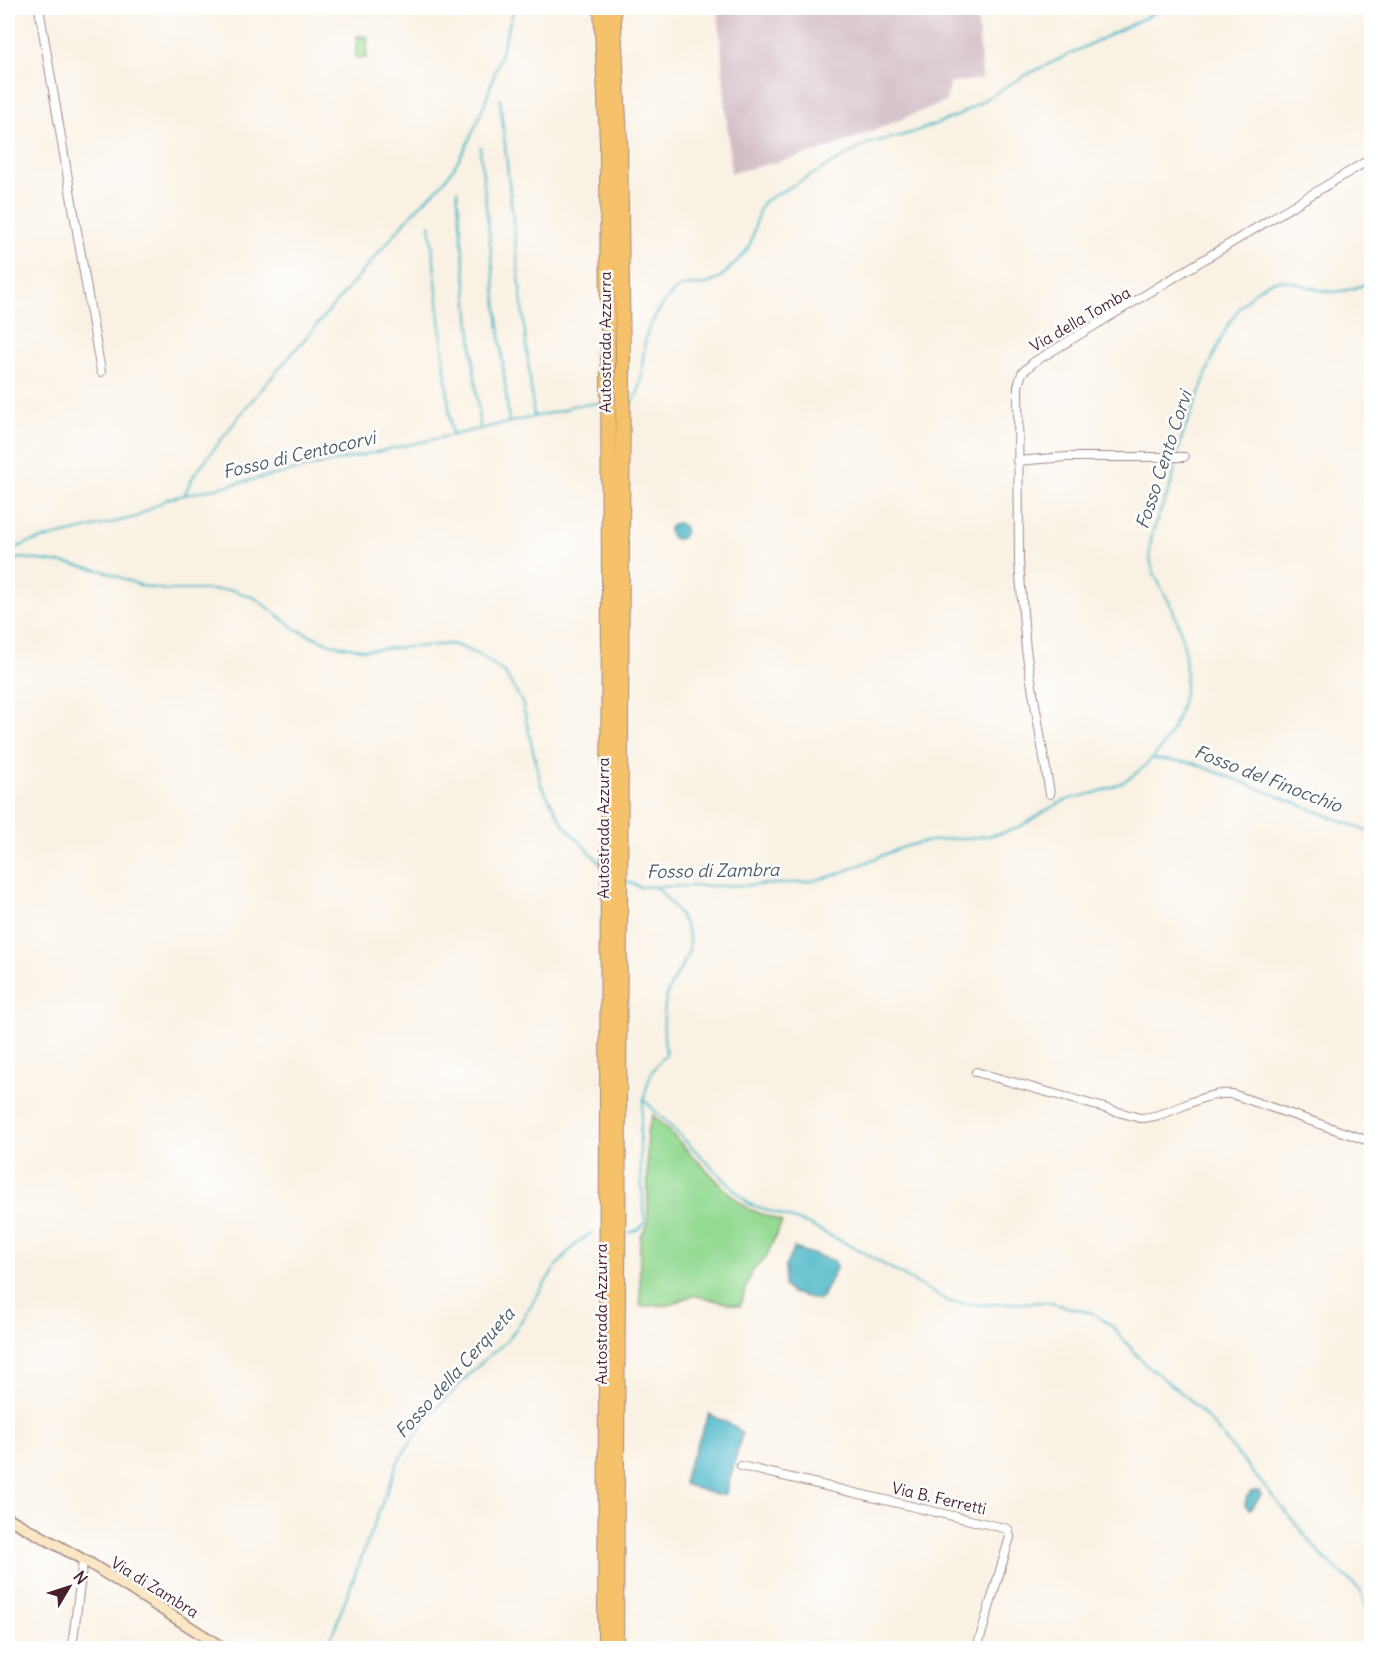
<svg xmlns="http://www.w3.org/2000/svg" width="1379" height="1656" viewBox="0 0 1379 1656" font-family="Delius,sans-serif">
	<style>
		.industrial { fill: #d2bdc6 }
		.green { fill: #94da93; stroke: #6f7c5f; stroke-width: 1.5 }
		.water { fill: #4bb7c7; stroke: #4a6b79; stroke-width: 1.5 }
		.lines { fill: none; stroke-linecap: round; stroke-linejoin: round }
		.stream { stroke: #4bb7c7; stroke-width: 2 }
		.street-casing { stroke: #a28887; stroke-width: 10 }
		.secondary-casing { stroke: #a28887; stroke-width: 13 }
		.highway-casing { stroke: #a28887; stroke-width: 16 }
		.street { stroke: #fff; stroke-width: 8 }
		.secondary { stroke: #fbe6c4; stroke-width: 10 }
		.highway { stroke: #f5c16b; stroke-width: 14 }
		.labels { text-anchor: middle; stroke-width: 5; stroke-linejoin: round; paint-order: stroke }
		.street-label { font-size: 16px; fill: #4a1f2b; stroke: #fff }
		.water-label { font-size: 18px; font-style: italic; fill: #4a5c69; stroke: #fff }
	</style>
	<rect width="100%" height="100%" fill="#fff"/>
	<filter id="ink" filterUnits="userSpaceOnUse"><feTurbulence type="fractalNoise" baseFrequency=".0167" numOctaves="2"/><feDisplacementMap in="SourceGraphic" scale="12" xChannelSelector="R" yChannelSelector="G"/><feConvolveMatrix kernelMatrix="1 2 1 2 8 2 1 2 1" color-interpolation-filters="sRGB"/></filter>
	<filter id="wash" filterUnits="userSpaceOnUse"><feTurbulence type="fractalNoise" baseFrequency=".008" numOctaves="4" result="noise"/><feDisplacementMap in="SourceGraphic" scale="24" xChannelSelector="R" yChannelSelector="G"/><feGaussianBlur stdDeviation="1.35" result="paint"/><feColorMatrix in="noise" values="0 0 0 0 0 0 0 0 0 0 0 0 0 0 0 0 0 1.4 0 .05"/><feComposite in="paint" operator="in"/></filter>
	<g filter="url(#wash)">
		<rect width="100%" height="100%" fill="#f9f1e3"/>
		<path class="industrial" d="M718,8H977L982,79L950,83L946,101L825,150L731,173Z"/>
		<path class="green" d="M357,36L368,37L366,58L355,57Z
			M653,1115L731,1195L749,1209L782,1222L766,1257L752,1271L740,1306L693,1295L670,1305L640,1306V1237L648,1224L647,1132Z"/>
		<path class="water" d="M669 531a8 8 0 1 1 16 0a8 8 0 1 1-16 0Z
			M794,1248L834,1261L837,1266L822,1297L817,1300L792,1293L784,1286L785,1267Z
			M709,1414L736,1427L742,1434L726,1494L716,1495L684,1484L685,1474Z
			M1254,1491H1259L1261,1495L1252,1508L1249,1509L1245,1505C1246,1498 1247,1494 1254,1491Z"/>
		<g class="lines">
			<path class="stream" d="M500,99L534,417
				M480,147L509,422
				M457,190L480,429
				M430,224L452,436
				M631,403C647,389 639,349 649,328C655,316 670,289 684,286C689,284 696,286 702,285C717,283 729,270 739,259C759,240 751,223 763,202L867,144L908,134L957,116L1026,75L1165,8
				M184,495L194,475L247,406L418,207C426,199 436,191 444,181C480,136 498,62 514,8
				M8,551L30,542L136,517L167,499L564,410L571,406L602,403
				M8,560L21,558L71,564L104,571L142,586L166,590H232L255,598L296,629L330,644L366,650L453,644L482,656L504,672L522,702L541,785L564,825L603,866
				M1153,759L1193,763L1372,833
				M625,880L640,887C694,885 750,887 804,882C840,878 871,858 904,847C936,836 970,841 1002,833C1026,828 1042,810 1064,801C1077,796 1091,795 1104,790C1143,777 1173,742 1182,702C1190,673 1185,637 1173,610C1166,593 1151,575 1150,556C1148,530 1164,508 1171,484C1175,471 1177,457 1180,443C1186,425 1194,407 1201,388C1214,353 1231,306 1264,285C1284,272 1311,291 1332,292C1346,292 1359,287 1372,281
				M644,1100L749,1204L807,1224L861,1251L949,1302L980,1305L1046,1302L1092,1313L1110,1324L1144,1363L1189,1399L1208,1419L1324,1558L1360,1590L1372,1623
				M629,1233L639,1229L645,1222C641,1176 634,1121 650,1077C652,1069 660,1061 666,1054C663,1035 662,1008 669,989C674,978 682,968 687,956C697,929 672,904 656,887
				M327,1648L397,1464C419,1424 450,1393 482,1362C491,1353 502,1347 510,1337C534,1306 557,1251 592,1233"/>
		</g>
	</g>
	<g filter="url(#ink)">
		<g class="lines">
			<g class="street-casing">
				<path id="street" d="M39,8L101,372
					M1017,461L1066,457H1184
					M1050,794L1026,650L1019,563L1018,386L1022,373L1034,362L1372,158
					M976,1072L1140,1118C1173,1117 1199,1091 1232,1094L1372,1142
					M741,1466L1008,1529L1010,1537L977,1648
					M72,1648L83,1560"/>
			</g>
			<g class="secondary-casing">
				<path id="secondary" d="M8,1518L91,1564L223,1648"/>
			</g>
			<g class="highway-casing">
				<path id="highway" d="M601,8L607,143L609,583L605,1648
					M613,8L620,139L623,364L616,1648"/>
			</g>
			<use href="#street" class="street"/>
			<use href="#secondary" class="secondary"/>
			<use href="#highway" class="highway"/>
		</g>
	</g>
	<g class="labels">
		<g class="street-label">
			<text transform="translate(1080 319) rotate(-30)" y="6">Via della Tomba</text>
			<text transform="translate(605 342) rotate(-90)" y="6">Autostrada Azzurra</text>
			<text transform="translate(603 828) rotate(-90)" y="6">Autostrada Azzurra</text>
			<text transform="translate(601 1314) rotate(-90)" y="6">Autostrada Azzurra</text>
			<text transform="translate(939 1498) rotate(13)" y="6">Via B. Ferretti</text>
			<text transform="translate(155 1587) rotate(32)" y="6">Via di Zambra</text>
		</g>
		<g class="water-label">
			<text transform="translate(299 455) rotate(-13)" y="6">Fosso di Centocorvi</text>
			<text transform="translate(1164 460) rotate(-72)" y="6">Fosso Cento Corvi</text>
			<text transform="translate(1268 779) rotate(21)" y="6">Fosso del Finocchio</text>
			<text transform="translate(713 871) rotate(-1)" y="6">Fosso di Zambra</text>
			<text transform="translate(455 1373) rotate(-48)" y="6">Fosso della Cerqueta</text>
		</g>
	</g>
	<rect width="1379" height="1656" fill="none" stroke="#fff" stroke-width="30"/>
	<g transform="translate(69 1587) rotate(51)" stroke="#ffffff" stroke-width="4.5" paint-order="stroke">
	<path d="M0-4.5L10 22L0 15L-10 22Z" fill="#4a1f2b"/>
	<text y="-9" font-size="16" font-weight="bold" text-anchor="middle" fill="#4a1f2b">N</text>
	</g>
</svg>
